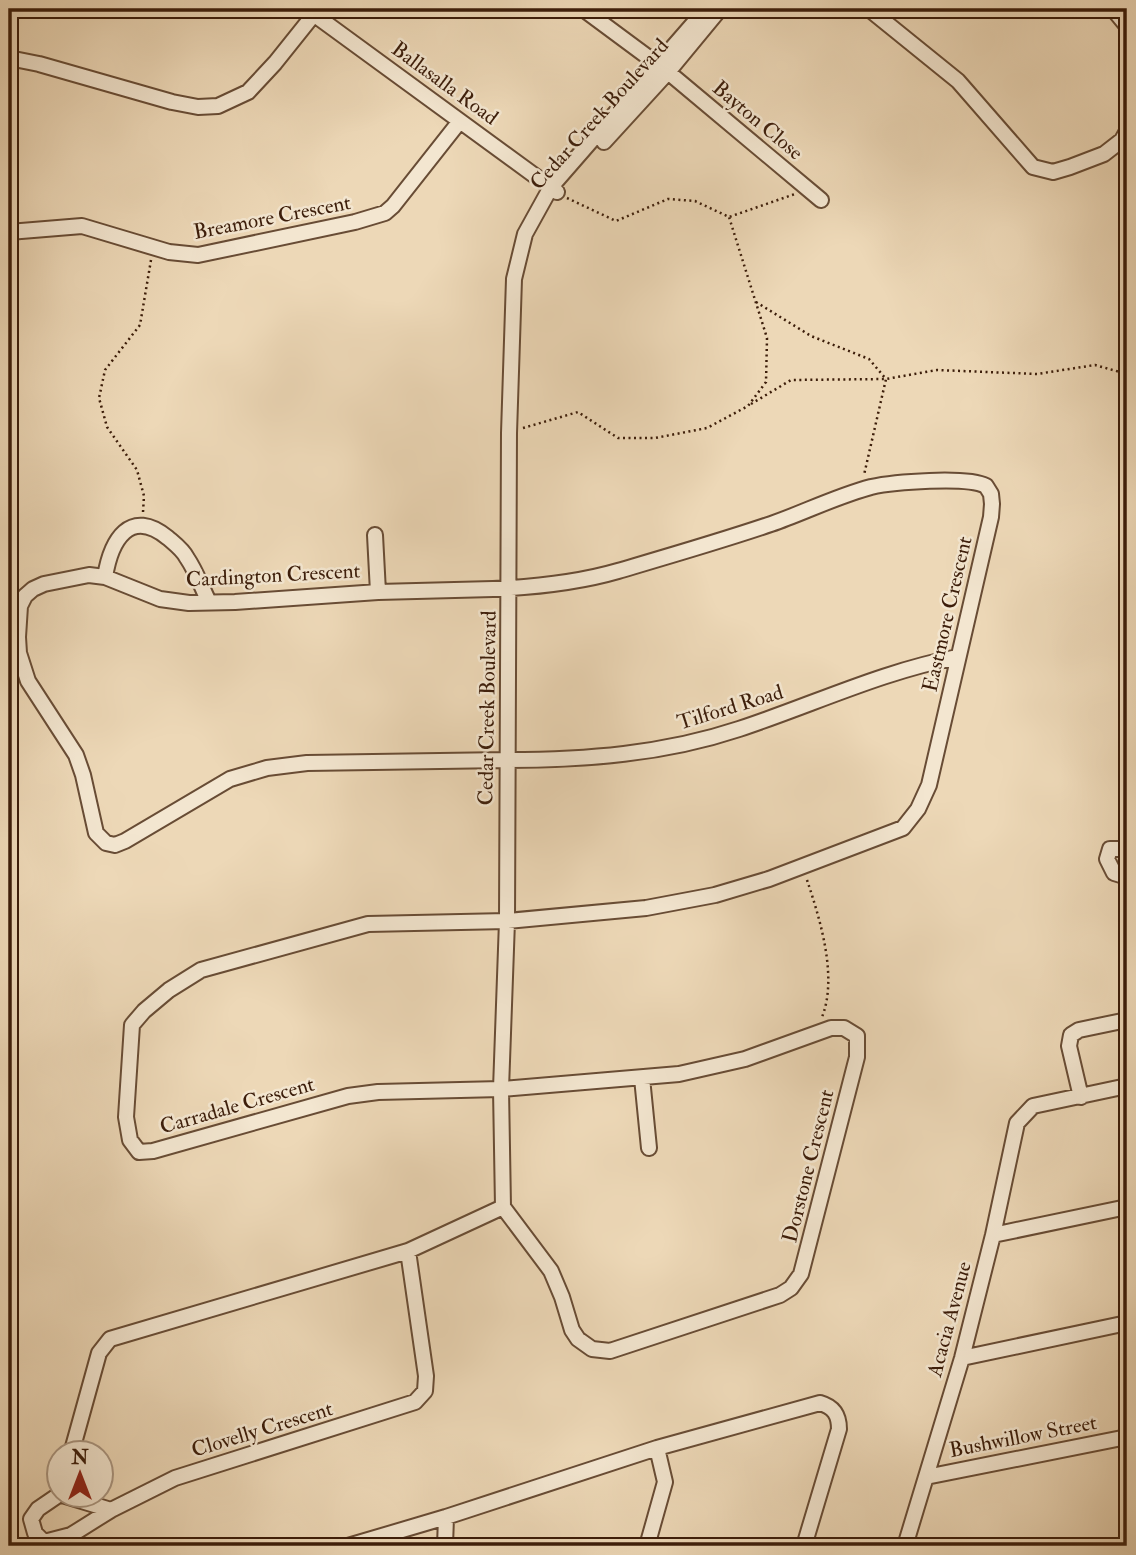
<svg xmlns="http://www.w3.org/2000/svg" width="1136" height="1555" viewBox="0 0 1136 1555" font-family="'IM FELL Double Pica',serif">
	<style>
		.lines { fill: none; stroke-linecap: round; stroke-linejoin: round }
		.minor-casing { stroke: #684c35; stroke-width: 18 }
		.path { stroke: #3c1d0a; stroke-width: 2.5; stroke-dasharray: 2 3.5; stroke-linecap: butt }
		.minor { stroke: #f3e6d0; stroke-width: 14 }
		.labels { text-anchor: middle; stroke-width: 5; stroke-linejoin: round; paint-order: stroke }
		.street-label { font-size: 21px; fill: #3c1d0a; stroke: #f3e6d0 }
	</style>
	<rect width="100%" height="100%" fill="#edd8b7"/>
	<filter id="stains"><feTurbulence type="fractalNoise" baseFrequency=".00286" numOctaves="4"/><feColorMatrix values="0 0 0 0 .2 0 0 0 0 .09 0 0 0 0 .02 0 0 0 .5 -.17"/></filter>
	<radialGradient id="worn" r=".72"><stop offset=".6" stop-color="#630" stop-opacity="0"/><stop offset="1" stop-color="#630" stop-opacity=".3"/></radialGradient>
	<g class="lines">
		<g class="minor-casing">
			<path id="minor" d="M583,9L668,72L821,200
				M706,9L551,187L525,234L514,279L509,433L507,921L501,1089L503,1207L551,1271L562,1297L572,1330L578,1339L592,1349L610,1351L780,1295L791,1288L801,1274L857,1057V1036L844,1028H831L745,1059L679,1074L501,1089L378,1092L348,1096L153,1151L139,1152L130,1140L126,1117L132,1025L144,1011L169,990L201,970L368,924L507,921L646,908L715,895L769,879L903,828L918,809L929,785L991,517L992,504L991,494L986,486C967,476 893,482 871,487C837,496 803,513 771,524C721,541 669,556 618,571C577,583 536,587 493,589L378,592L235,602L189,603L160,599L105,577L89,575L44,584L33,589L25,596L20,606L18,637L19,653L28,681L76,755L83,775L96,833L106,843L115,845L125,841L230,779L267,768L307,763L506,760C585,760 664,754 739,729C812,705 883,671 958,657
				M869,9L958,81L1033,167L1053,172L1070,167L1104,154L1122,140L1127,131
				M1113,9L1127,26
				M308,10L557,192
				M9,58L39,64L172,102L198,107L218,106L248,92L275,63L315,13
				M604,142L668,72L720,9
				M9,232L82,226L169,252L198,255L355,222L385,213L393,206L460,121
				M375,535L378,592
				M105,577C111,540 130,507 168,538C175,544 183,550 187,558C196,571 202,588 209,602
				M1127,849H1110L1107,859L1114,873L1127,877
				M642,1078L649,1148
				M1081,1097L1069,1046L1071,1035L1079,1030L1127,1020
				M993,1235L1127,1207
				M962,1358L1127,1323
				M71,1454L99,1353L110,1339L408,1251L503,1207
				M926,1477L1127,1437
				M60,1494L38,1509L31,1519L35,1533L44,1542L71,1535L111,1510L175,1478L415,1402L425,1391L426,1376L408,1251
				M65,1496L111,1510
				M348,1546L446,1517L657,1448L820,1403C834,1407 839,1415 839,1429L804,1546
				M445,1546L446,1517
				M647,1546L665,1482L657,1448
				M905,1546L962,1358L993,1235L1017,1123L1033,1106L1127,1086"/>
		</g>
		<path class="path" d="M567,198L616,221L668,199L695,201L729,217L795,194
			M756,302L811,336L869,359L886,379L864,475
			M751,404L791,380L886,379L937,370L1037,374L1095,365L1127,374
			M523,428L578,412L618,438H655L707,428L748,406L766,382L767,338L729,217
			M143,512L144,496L137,470L107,427L99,398L105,370L140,325L151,260
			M807,880C820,919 838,977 822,1017"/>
		<use href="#minor" class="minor"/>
	</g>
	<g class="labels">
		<g class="street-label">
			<text transform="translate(445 83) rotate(36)" y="7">Ballasalla Road</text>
			<text transform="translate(599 114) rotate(-48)" y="7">Cedar Creek Boulevard</text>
			<text transform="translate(758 120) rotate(40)" y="7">Bayton Close</text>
			<text transform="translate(272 217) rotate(-11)" y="7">Breamore Crescent</text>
			<text transform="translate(273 575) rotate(-3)" y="7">Cardington Crescent</text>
			<text transform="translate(947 614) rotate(-77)" y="7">Eastmore Crescent</text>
			<text transform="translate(730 707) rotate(-17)" y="7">Tilford Road</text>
			<text transform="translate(487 708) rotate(-89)" y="7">Cedar Creek Boulevard</text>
			<text transform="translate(237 1105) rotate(-16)" y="7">Carradale Crescent</text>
			<text transform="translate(808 1166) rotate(-76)" y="7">Dorstone Crescent</text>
			<text transform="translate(949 1319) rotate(-75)" y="7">Acacia Avenue</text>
			<text transform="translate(262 1429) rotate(-17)" y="7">Clovelly Crescent</text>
			<text transform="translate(1023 1436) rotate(-11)" y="7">Bushwillow Street</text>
		</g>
	</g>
	<rect width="1136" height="1555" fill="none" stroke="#edd8b7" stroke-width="35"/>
	<rect x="10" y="10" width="1115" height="1534" fill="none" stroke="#3c1d0a" stroke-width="3.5"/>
	<rect x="18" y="18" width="1101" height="1520" fill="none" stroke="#3c1d0a" stroke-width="2"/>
	<g transform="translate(80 1474)"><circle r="33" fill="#f3e6d0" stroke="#aa9681" stroke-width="2"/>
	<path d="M0-5L12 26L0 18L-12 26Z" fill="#8f2418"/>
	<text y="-10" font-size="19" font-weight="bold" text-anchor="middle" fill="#3c1d0a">N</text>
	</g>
	<rect width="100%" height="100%" filter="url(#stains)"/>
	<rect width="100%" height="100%" fill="url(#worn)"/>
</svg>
